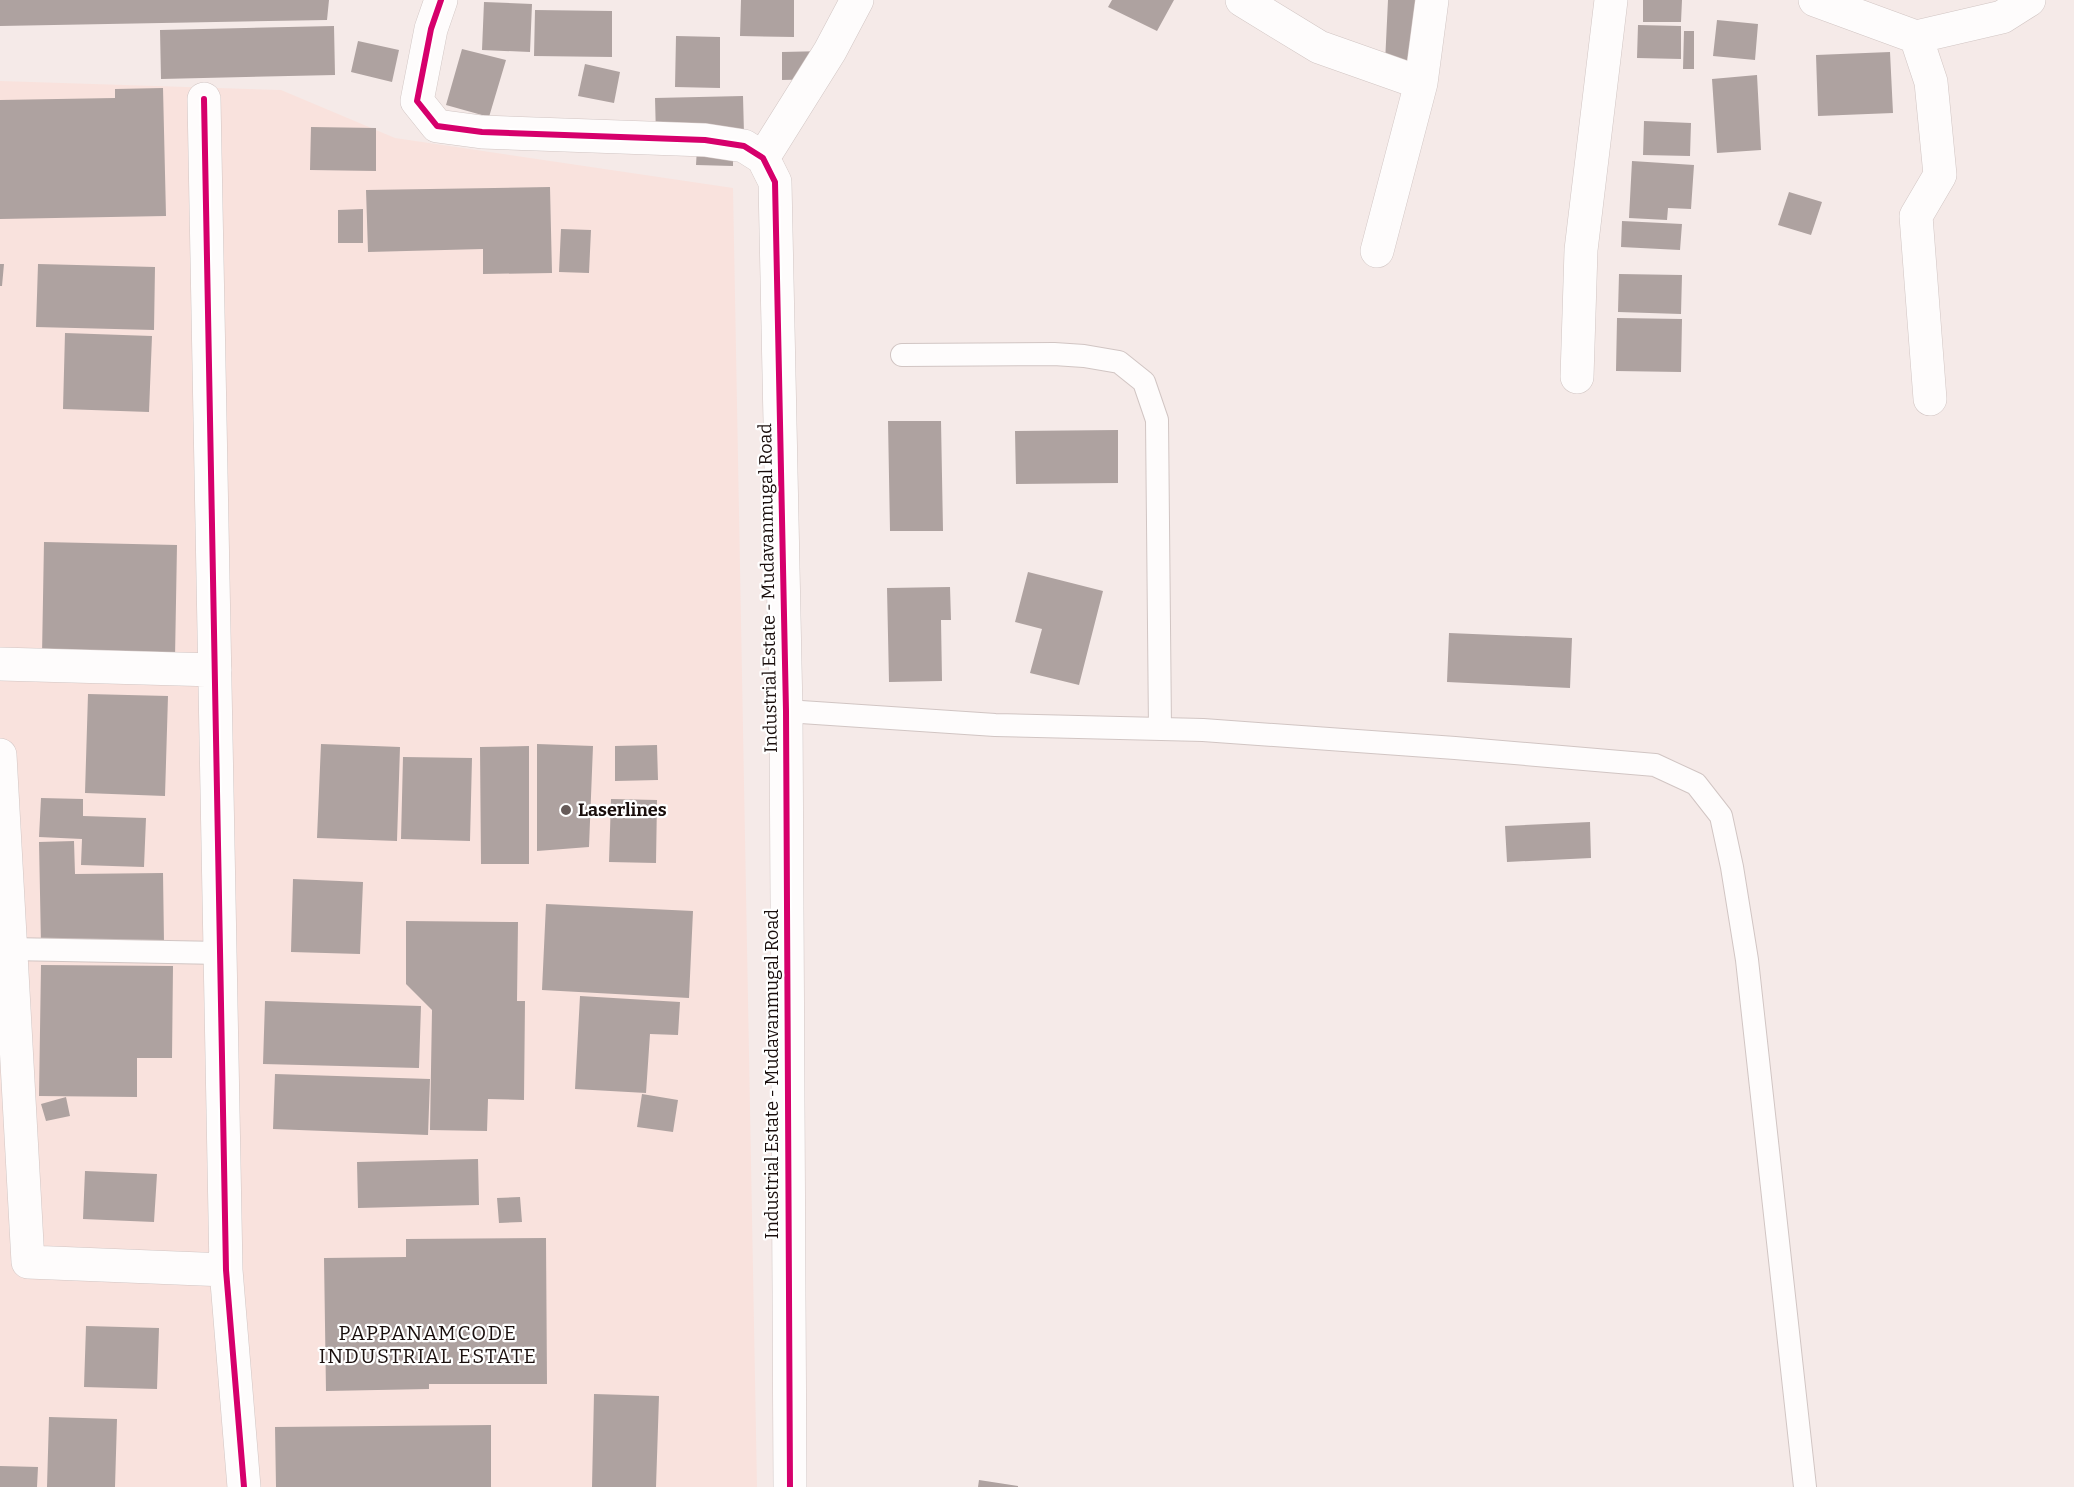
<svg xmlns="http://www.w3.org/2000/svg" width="2074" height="1487" viewBox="0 0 2074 1487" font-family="Bitter,serif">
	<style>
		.built { fill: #f9e2dd }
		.building { fill: #aea2a0 }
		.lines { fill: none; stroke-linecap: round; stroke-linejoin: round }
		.service-casing { stroke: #d1c5c3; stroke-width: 24 }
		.minor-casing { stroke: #d1c5c3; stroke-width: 34 }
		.tertiary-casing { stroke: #d1c5c3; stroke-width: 34 }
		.service { stroke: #fefcfc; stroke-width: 22 }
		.minor { stroke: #fefcfc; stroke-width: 33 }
		.tertiary { stroke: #fefcfc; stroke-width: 33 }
		.cycleway-casing { stroke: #fff; stroke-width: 10 }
		.cycleway { stroke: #d6006c; stroke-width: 6 }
		.poi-dot { fill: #665b59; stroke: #fff; stroke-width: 2 }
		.labels { text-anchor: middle; stroke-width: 4.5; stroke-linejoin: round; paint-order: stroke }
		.street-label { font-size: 18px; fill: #190e0c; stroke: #fff }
		.poi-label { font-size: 18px; font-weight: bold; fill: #190e0c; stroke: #fff; text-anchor: start }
		.neighbourhood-label { font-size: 20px; letter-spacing: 1.5px; fill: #190e0c; stroke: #fff }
	</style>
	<rect width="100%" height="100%" fill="#f5eae8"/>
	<path class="built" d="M0,81L281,90L395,138L733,188L757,1487H0Z"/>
	<path class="building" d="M0,0H329L327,20L0,26Z
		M741,0H794V37L740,36Z
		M1112,0H1174L1157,31L1108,7Z
		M1388,0H1428L1426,64L1385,63Z
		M1643,0H1682L1681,22H1643Z
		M484,2L532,4L530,52L482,50Z
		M535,10L612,11V57L534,56Z
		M1717,20L1758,24L1755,60L1713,56Z
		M1638,25L1681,26V59L1637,58Z
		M334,26L335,75L161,79L160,30Z
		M1684,31H1694V69H1683Z
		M676,36L720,37V88L675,87Z
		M358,41L399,50L392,82L351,72Z
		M462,49L506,60L489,117L446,105Z
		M825,51L826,79L782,80V52Z
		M1890,52L1893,113L1818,116L1816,55Z
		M585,64L620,72L614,103L578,96Z
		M1757,75L1761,150L1717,153L1712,79Z
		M163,88L166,216L0,219V100L115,98V89Z
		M743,96L744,134L656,136L655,98Z
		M1644,121L1691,123L1690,156L1643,155Z
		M311,127L376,128V171L310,170Z
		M697,148L733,149V166L696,165Z
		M1632,161L1694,165L1691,209L1668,208L1667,220L1629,218Z
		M550,187L552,273L483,274V249L368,252L366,190Z
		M1789,192L1822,202L1811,235L1778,225Z
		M363,209V243H338V210Z
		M1622,221L1682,224L1680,250L1621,247Z
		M561,229L591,230L589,273L559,272Z
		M0,264H4L2,286H0Z
		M38,264L155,267L154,330L36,327Z
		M1619,274L1682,275L1681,314L1618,312Z
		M1617,318L1682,319L1681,372L1616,371Z
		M65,333L152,336L149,412L63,409Z
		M888,421H941L943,531H890Z
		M1118,430V483L1016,484L1015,431Z
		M44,542L177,545L175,658L42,655Z
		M1028,572L1103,591L1079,685L1030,673L1042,629L1015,622Z
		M950,587L951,620H941L942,681L889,682L887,588Z
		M1449,633L1572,638L1570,688L1447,682Z
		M88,694L168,696L165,796L85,793Z
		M321,744L400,747L397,841L317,838Z
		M537,744L593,746L589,847L537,851Z
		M657,745L658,780L615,781V746Z
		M529,746V864H481L480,747Z
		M403,757L472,758L470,841L401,839Z
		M41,798L83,799V816L146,818L144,867L81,865L82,839L39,837Z
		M611,799L657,800L656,863L609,862Z
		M1590,822L1591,858L1507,862L1505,826Z
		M74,841L75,874L163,873L164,943L41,945L39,842Z
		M293,879L363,882L360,954L291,952Z
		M546,904L693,911L689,998L542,990Z
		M406,921L518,922L517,1001H525L524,1100L488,1099L487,1131L430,1130L432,1010L406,984Z
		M41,965L173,966L172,1058H137V1097L39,1096Z
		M580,996L680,1002L678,1035L650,1034L646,1093L575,1089Z
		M265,1001L421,1006L419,1068L263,1064Z
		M275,1074L430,1079L428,1135L273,1129Z
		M642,1094L678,1100L673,1132L637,1127Z
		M66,1097L70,1116L46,1121L41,1104Z
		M478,1159L479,1205L358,1208L357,1162Z
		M85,1171L157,1174L154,1222L83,1219Z
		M520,1197L522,1222L499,1223L497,1198Z
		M546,1238L547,1384H429V1389L326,1391L324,1258L406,1257V1239Z
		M86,1326L159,1328L157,1389L84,1387Z
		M594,1394L659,1396L656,1487H592Z
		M49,1417L117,1419L115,1487H47Z
		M491,1425V1487H276L275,1427Z
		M0,1466L38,1467L37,1487H0Z
		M979,1480L1018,1486V1487H978Z"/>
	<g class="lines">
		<g class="service-casing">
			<path id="service" d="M902,355L1054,354L1084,356L1119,362L1144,382L1157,420L1160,729
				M786,711L995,725L1203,730L1455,748L1655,765L1696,784L1721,816L1732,867L1747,960L1805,1487
				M10,949L221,953"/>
		</g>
		<g class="minor-casing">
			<path id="minor" d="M1242,0L1319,47L1421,83
				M1815,0L1916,37L2002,17L2029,0
				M1916,37L1931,82L1940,175L1916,216L1930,399
				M204,99L226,1270L244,1487
				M763,158L830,51L857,0
				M1377,251L1421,83L1432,0
				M1577,377L1581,250L1611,0
				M0,664L215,670
				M0,755L28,1262L226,1270"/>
		</g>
		<g class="tertiary-casing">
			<path id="tertiary" d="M441,0L431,29L417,101L437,126L482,132L705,140L744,146L763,158L775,182L786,711L790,1487"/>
		</g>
		<use href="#service" class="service"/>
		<use href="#minor" class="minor"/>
		<use href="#tertiary" class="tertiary"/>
		<g class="cycleway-casing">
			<path id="cycleway" d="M441,0L431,29L417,101L437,126L482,132L705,140L744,146L763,158L775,182L786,711L790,1487
				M204,99L226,1270L244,1487"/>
		</g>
		<use href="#cycleway" class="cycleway"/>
	</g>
	<circle class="poi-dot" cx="566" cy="810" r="6"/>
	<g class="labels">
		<g class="street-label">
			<text transform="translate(768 588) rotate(-91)" y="6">Industrial Estate - Mudavanmugal Road</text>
			<text transform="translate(772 1074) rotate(-90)" y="6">Industrial Estate - Mudavanmugal Road</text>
		</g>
		<g class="poi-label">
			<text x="578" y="816">Laserlines</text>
		</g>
		<g class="neighbourhood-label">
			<text x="428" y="1340">PAPPANAMCODE<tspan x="428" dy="23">INDUSTRIAL ESTATE</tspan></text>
		</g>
	</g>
</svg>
